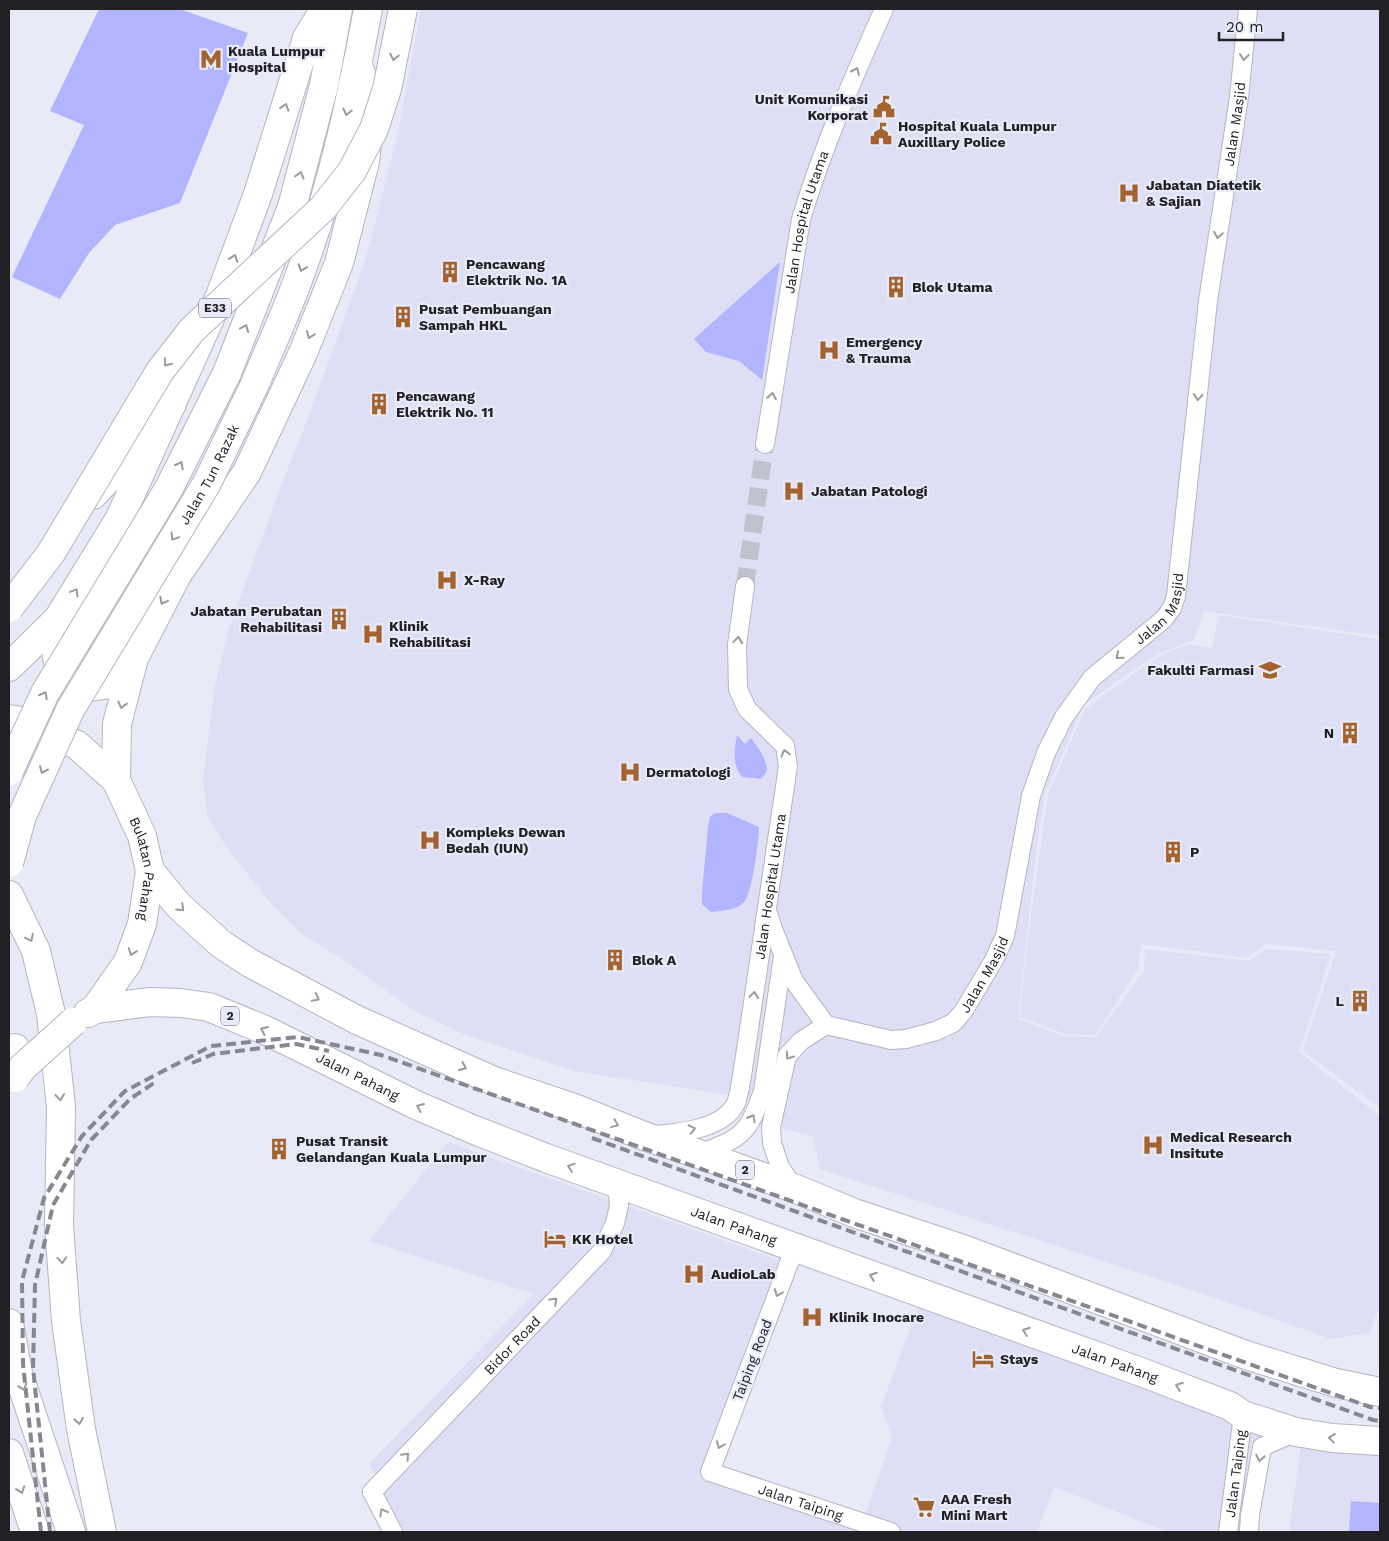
<svg xmlns="http://www.w3.org/2000/svg" width="1389" height="1541" viewBox="0 0 1389 1541" font-family="'Work Sans',sans-serif">
	<style>
		.built { fill: #dedff5 }
		.green { fill: #b1b4fe }
		.lines { fill: none; stroke-linecap: round; stroke-linejoin: round }
		.minor-tunnel { stroke: #c0c2ce; stroke-width: 18; stroke-dasharray: 18 9; stroke-linecap: butt }
		.minor-casing { stroke: #b3b4c2; stroke-width: 20 }
		.primary-casing { stroke: #b3b4c2; stroke-width: 30 }
		.motorway-casing { stroke: #b3b4c2; stroke-width: 30 }
		.minor { stroke: #fff; stroke-width: 18 }
		.primary { stroke: #fff; stroke-width: 28 }
		.motorway { stroke: #fff; stroke-width: 28 }
		.rail { stroke: #868790; stroke-width: 4; stroke-dasharray: 10 5; stroke-linecap: butt }
		.primary-bridge-casing { stroke: #b3b4c2; stroke-width: 30; stroke-linecap: butt }
		.motorway-bridge-casing { stroke: #b3b4c2; stroke-width: 30; stroke-linecap: butt }
		.primary-bridge { stroke: #fff; stroke-width: 28 }
		.motorway-bridge { stroke: #fff; stroke-width: 28 }
		.oneway { stroke: #9b9b9d }
		.labels { text-anchor: middle; stroke-width: 4.5; stroke-linejoin: round; paint-order: stroke }
		.shield { fill: #e8eaf8; stroke: #5c5d64; stroke-width: 1 }
		.shield-label { font-size: 12px; font-weight: bold; fill: #202025 }
		.poi-label { font-size: 14px; font-weight: bold; fill: #202025; stroke: #e8eaf8; text-anchor: start }
		.street-label { font-size: 14px; fill: #202025; stroke: #e8eaf8 }
	</style>
	<rect width="100%" height="100%" fill="#e8eaf8"/>
	<path class="built" d="M421,9H1380V636L1204,611L1194,640L1165,651L1140,665L1084,705L1045,794L1037,843L1018,1019L1063,1036L1096,1037L1144,971L1145,949L1249,961L1266,949L1331,954L1299,1052L1380,1116V1307L1374,1319L1370,1333L1331,1339L1201,1293L820,1169L813,1136L781,1128L784,1104L575,1071L461,1033L413,1010L344,960L302,934L269,901L225,845L207,815L203,780L214,689L229,628L284,478L308,418L366,258L397,137Z
		M1219,615L1380,639V1108L1303,1051L1336,951L1265,944L1247,958L1141,944L1138,969L1095,1035L1066,1034L1019,1017L1029,928L1048,794L1085,709L1139,670L1165,653L1189,644L1212,648Z
		M448,1142L798,1267L722,1470L865,1516L892,1438L881,1407L922,1297L1266,1427L1252,1532H1168L1054,1487L1037,1532H404L369,1464L534,1294L369,1241Z
		M1302,1438L1380,1444V1532H1289Z"/>
	<path class="green" d="M99,9H180L248,33L180,203L115,225L89,253L60,299L12,277L84,125L50,111Z
		M780,262L762,380L739,361L706,352L694,339Z
		M737,735L745,744L751,738C759,749 766,757 767,771L761,779L742,777C732,763 734,751 737,735Z
		M714,813H727L759,827C759,841 752,891 745,901C738,910 721,911 711,912L702,904V894L708,826L710,817Z
		M1351,1501L1380,1503V1532H1349Z"/>
	<g class="lines">
		<path class="minor-tunnel" d="M745,586L765,444"/>
		<g class="minor-casing">
			<g id="minor">
				<path id="s1" d="M765,444L801,219C823,147 853,78 884,9"/>
				<path id="s2" d="M767,910L773,929L794,981L826,1025L891,1040L906,1039L936,1031L953,1023L963,1012L994,960L1005,936L1031,796L1046,753L1064,717L1092,678L1164,619L1172,608L1176,596L1208,301L1239,97L1248,9"/>
				<path id="s3" d="M655,1135C679,1133 724,1129 736,1103C740,1094 743,1067 745,1056L788,766L785,746L747,709L738,689L737,645L745,586"/>
				<path d="M699,1154C741,1138 748,1135 763,1091L783,956"/>
				<path d="M794,1188L780,1167L772,1143L771,1127L787,1056L801,1041L826,1025"/>
				<path id="s4" d="M795,1247L710,1472L891,1532"/>
				<path id="s5" d="M393,1532L372,1492L602,1251L615,1223L619,1206L617,1182"/>
				<path id="s6" d="M1228,1532L1243,1415"/>
				<path d="M1249,1532L1250,1515L1262,1447L1296,1432"/>
			</g>
		</g>
		<g class="primary-casing">
			<g id="primary">
				<path d="M227,373L292,207L324,85L338,9"/>
				<path d="M254,386C271,345 290,305 304,263C334,180 352,95 368,9"/>
				<path d="M56,646C56,672 69,689 97,686C103,685 111,684 116,681C122,676 128,666 133,659"/>
				<path d="M9,667L58,619L120,518L220,296L258,194L307,38L325,9"/>
				<path id="s7" d="M9,719L16,720L77,745L116,780L142,836L150,871L142,924L128,962L95,1009L88,1013"/>
				<path d="M116,780L117,724L134,658L177,575L247,472L303,353L339,263L365,162L371,107L358,64"/>
				<path d="M150,871L179,906L221,944L250,963L357,1020L494,1081L574,1108L644,1136L699,1154L794,1188L854,1213L963,1249L1246,1355L1336,1383L1380,1392"/>
				<path id="s8" d="M95,1009L150,1002L181,1003L209,1007L265,1030L416,1105L472,1129L546,1158L1141,1372L1230,1406L1243,1415L1296,1432L1332,1438L1380,1441"/>
				<path d="M9,1049L15,1048"/>
				<path d="M9,1323L18,1373L71,1532"/>
				<path d="M9,1453L35,1532"/>
			</g>
		</g>
		<g class="motorway-casing">
			<path id="motorway" d="M93,495L131,454L172,404
				M9,895L36,951L51,1014L61,1107L59,1225L66,1321L81,1429L102,1532"/>
		</g>
		<use href="#minor" class="minor"/>
		<use href="#primary" class="primary"/>
		<use href="#motorway" class="motorway"/>
		<path class="rail" d="M192,1063L213,1054L296,1044L329,1051
			M592,1138L1373,1420L1380,1421
			M41,1532L23,1364L22,1281L44,1198L82,1136L125,1091L211,1046L298,1037L381,1055L1370,1407L1380,1408
			M50,1532L33,1368L35,1285L53,1205L91,1140L130,1099L157,1081"/>
		<g class="primary-bridge-casing">
			<g id="primary-bridge">
				<path d="M9,771L45,693L168,490L227,373"/>
				<path id="s9" d="M9,863L22,816L70,710L207,483L254,386"/>
				<path d="M15,1078L23,1067L73,1022"/>
			</g>
		</g>
		<g class="motorway-bridge-casing">
			<path id="motorway-bridge" d="M9,608L51,553L160,371L192,330L323,208L352,171L374,129L387,89L403,9"/>
		</g>
		<use href="#primary-bridge" class="primary-bridge"/>
		<use href="#motorway-bridge" class="motorway-bridge"/>
	</g>
	<defs><path id="oneway-chevron" d="M-2-3.5L2.5 0L-2 3.5" fill="none" stroke-width="1.6" stroke-linecap="round" stroke-linejoin="round" transform="scale(1.25)"/></defs>
	<g class="oneway">
		<use href="#oneway-chevron" transform="translate(394 57) rotate(102)"/>
		<use href="#oneway-chevron" transform="translate(1244 57) rotate(97)"/>
		<use href="#oneway-chevron" transform="translate(856 71) rotate(-66)"/>
		<use href="#oneway-chevron" transform="translate(285 107) rotate(-73)"/>
		<use href="#oneway-chevron" transform="translate(347 112) rotate(103)"/>
		<use href="#oneway-chevron" transform="translate(300 175) rotate(-75)"/>
		<use href="#oneway-chevron" transform="translate(1218 235) rotate(99)"/>
		<use href="#oneway-chevron" transform="translate(234 258) rotate(-70)"/>
		<use href="#oneway-chevron" transform="translate(302 268) rotate(110)"/>
		<use href="#oneway-chevron" transform="translate(245 328) rotate(-68)"/>
		<use href="#oneway-chevron" transform="translate(310 335) rotate(112)"/>
		<use href="#oneway-chevron" transform="translate(167 363) rotate(128)"/>
		<use href="#oneway-chevron" transform="translate(772 396) rotate(-81)"/>
		<use href="#oneway-chevron" transform="translate(1198 397) rotate(96)"/>
		<use href="#oneway-chevron" transform="translate(180 465) rotate(-63)"/>
		<use href="#oneway-chevron" transform="translate(174 537) rotate(121)"/>
		<use href="#oneway-chevron" transform="translate(75 592) rotate(-59)"/>
		<use href="#oneway-chevron" transform="translate(163 601) rotate(118)"/>
		<use href="#oneway-chevron" transform="translate(738 640) rotate(-85)"/>
		<use href="#oneway-chevron" transform="translate(1119 656) rotate(141)"/>
		<use href="#oneway-chevron" transform="translate(44 695) rotate(-63)"/>
		<use href="#oneway-chevron" transform="translate(122 705) rotate(104)"/>
		<use href="#oneway-chevron" transform="translate(785 753) rotate(-105)"/>
		<use href="#oneway-chevron" transform="translate(43 770) rotate(114)"/>
		<use href="#oneway-chevron" transform="translate(181 908) rotate(44)"/>
		<use href="#oneway-chevron" transform="translate(30 938) rotate(64)"/>
		<use href="#oneway-chevron" transform="translate(132 952) rotate(110)"/>
		<use href="#oneway-chevron" transform="translate(754 995) rotate(-82)"/>
		<use href="#oneway-chevron" transform="translate(316 998) rotate(28)"/>
		<use href="#oneway-chevron" transform="translate(264 1030) rotate(-156)"/>
		<use href="#oneway-chevron" transform="translate(789 1056) rotate(125)"/>
		<use href="#oneway-chevron" transform="translate(463 1067) rotate(24)"/>
		<use href="#oneway-chevron" transform="translate(60 1097) rotate(84)"/>
		<use href="#oneway-chevron" transform="translate(420 1107) rotate(-156)"/>
		<use href="#oneway-chevron" transform="translate(752 1118) rotate(-60)"/>
		<use href="#oneway-chevron" transform="translate(615 1124) rotate(22)"/>
		<use href="#oneway-chevron" transform="translate(692 1129) rotate(-13)"/>
		<use href="#oneway-chevron" transform="translate(571 1167) rotate(-161)"/>
		<use href="#oneway-chevron" transform="translate(62 1260) rotate(86)"/>
		<use href="#oneway-chevron" transform="translate(873 1276) rotate(-160)"/>
		<use href="#oneway-chevron" transform="translate(778 1293) rotate(111)"/>
		<use href="#oneway-chevron" transform="translate(554 1301) rotate(-44)"/>
		<use href="#oneway-chevron" transform="translate(1026 1331) rotate(-160)"/>
		<use href="#oneway-chevron" transform="translate(1179 1386) rotate(-159)"/>
		<use href="#oneway-chevron" transform="translate(23 1387) rotate(71)"/>
		<use href="#oneway-chevron" transform="translate(79 1421) rotate(81)"/>
		<use href="#oneway-chevron" transform="translate(1332 1438) rotate(-173)"/>
		<use href="#oneway-chevron" transform="translate(720 1445) rotate(111)"/>
		<use href="#oneway-chevron" transform="translate(406 1456) rotate(-47)"/>
		<use href="#oneway-chevron" transform="translate(1260 1458) rotate(100)"/>
		<use href="#oneway-chevron" transform="translate(21 1490) rotate(71)"/>
		<use href="#oneway-chevron" transform="translate(383 1512) rotate(-118)"/>
	</g>
	<defs>
		<g id="metro-bare" transform="scale(1.725)"><path d="M-5.5 5V-5H-3L0 0L3-5H5.5V5H3V-.5L0 4L-3-.5V5Z" fill="#a3622e" stroke="#e8eaf8" stroke-width="2.5" paint-order="stroke"/></g>
		<g id="civic-bare" transform="scale(1.725)"><path d="M-.6-6.5H3V-4.5H.6V-3L4-1V1h2V6H-6V1h2V-1L-.6-3ZM-1.2 2.5V6h2.4V2.5Z" fill="#a3622e" stroke="#e8eaf8" stroke-width="2.5" paint-order="stroke"/></g>
		<g id="hospital-bare" transform="scale(1.725)"><path d="M-5-5h3v3.5h4V-5h3V5h-3V1.5h-4V5h-3Z" fill="#a3622e" stroke="#e8eaf8" stroke-width="2.5" paint-order="stroke"/></g>
		<g id="building-bare" transform="scale(1.725)"><path d="M-4-6H4V6H1V3H-1V6H-4ZM-2.5-4.3h1.7v1.8h-1.7ZM.8-4.3h1.7v1.8H.8ZM-2.5-1h1.7V.8h-1.7ZM.8-1h1.7V.8H.8Z" fill="#a3622e" stroke="#e8eaf8" stroke-width="2.5" paint-order="stroke"/></g>
		<g id="university-bare" transform="scale(1.725)"><path d="M0-5L7-2L0 1L-7-2ZM-4 1L0 2.5L4 1V4Q0 6-4 4Z" fill="#a3622e" stroke="#e8eaf8" stroke-width="2.5" paint-order="stroke"/></g>
		<g id="hotel-bare" transform="scale(1.725)"><path d="M-6-4.5h1.5V1H6V5H4.5V3h-9V5H-6ZM-4 0a1.8 1.8 0 1 1 3.6 0ZM.5 0V-2.5h3Q6-2.5 6 0Z" fill="#a3622e" stroke="#e8eaf8" stroke-width="2.5" paint-order="stroke"/></g>
		<g id="supermarket-bare" transform="scale(1.725)"><path d="M-6-5.5h2.5l.6 2H6L4.5 2H-2.5L-4.4-4H-6ZM-1.5 3.2a1.3 1.3 0 1 0 .1 0ZM3 3.2a1.3 1.3 0 1 0 .1 0Z" fill="#a3622e" stroke="#e8eaf8" stroke-width="2.5" paint-order="stroke"/></g>
	</defs>
	<g fill-rule="evenodd">
		<use href="#metro-bare" x="211" y="59"/>
		<use href="#civic-bare" x="884" y="107"/>
		<use href="#civic-bare" x="881" y="134"/>
		<use href="#hospital-bare" x="1129" y="193"/>
		<use href="#building-bare" x="450" y="272"/>
		<use href="#building-bare" x="896" y="287"/>
		<use href="#building-bare" x="403" y="317"/>
		<use href="#hospital-bare" x="829" y="350"/>
		<use href="#building-bare" x="379" y="404"/>
		<use href="#hospital-bare" x="794" y="491"/>
		<use href="#hospital-bare" x="447" y="580"/>
		<use href="#building-bare" x="339" y="619"/>
		<use href="#hospital-bare" x="373" y="634"/>
		<use href="#university-bare" x="1270" y="670"/>
		<use href="#building-bare" x="1350" y="733"/>
		<use href="#hospital-bare" x="630" y="772"/>
		<use href="#hospital-bare" x="430" y="840"/>
		<use href="#building-bare" x="1173" y="852"/>
		<use href="#building-bare" x="615" y="960"/>
		<use href="#building-bare" x="1360" y="1001"/>
		<use href="#hospital-bare" x="1153" y="1145"/>
		<use href="#building-bare" x="279" y="1149"/>
		<use href="#hotel-bare" x="555" y="1239"/>
		<use href="#hospital-bare" x="694" y="1274"/>
		<use href="#hospital-bare" x="812" y="1317"/>
		<use href="#hotel-bare" x="983" y="1359"/>
		<use href="#supermarket-bare" x="924" y="1507"/>
	</g>
	<g class="labels">
		<g class="shield">
			<rect x="199" y="298.5" width="32" height="19" rx="4"/>
			<rect x="221" y="1006.5" width="18" height="19" rx="4"/>
			<rect x="736" y="1160.5" width="18" height="19" rx="4"/>
		</g>
		<g class="shield-label">
			<text x="215" y="312">E33</text>
			<text x="230" y="1020">2</text>
			<text x="745" y="1174">2</text>
		</g>
		<g class="poi-label">
			<text x="228" y="56">Kuala Lumpur<tspan x="228" dy="16">Hospital</tspan></text>
			<text x="868" y="104" text-anchor="end">Unit Komunikasi<tspan x="868" dy="16">Korporat</tspan></text>
			<text x="898" y="131">Hospital Kuala Lumpur<tspan x="898" dy="16">Auxillary Police</tspan></text>
			<text x="1146" y="190">Jabatan Diatetik<tspan x="1146" dy="16">&amp; Sajian</tspan></text>
			<text x="466" y="269">Pencawang<tspan x="466" dy="16">Elektrik No. 1A</tspan></text>
			<text x="912" y="292">Blok Utama</text>
			<text x="419" y="314">Pusat Pembuangan<tspan x="419" dy="16">Sampah HKL</tspan></text>
			<text x="846" y="347">Emergency<tspan x="846" dy="16">&amp; Trauma</tspan></text>
			<text x="396" y="401">Pencawang<tspan x="396" dy="16">Elektrik No. 11</tspan></text>
			<text x="811" y="496">Jabatan Patologi</text>
			<text x="464" y="585">X-Ray</text>
			<text x="322" y="616" text-anchor="end">Jabatan Perubatan<tspan x="322" dy="16">Rehabilitasi</tspan></text>
			<text x="389" y="631">Klinik<tspan x="389" dy="16">Rehabilitasi</tspan></text>
			<text x="1254" y="675" text-anchor="end">Fakulti Farmasi</text>
			<text x="1334" y="738" text-anchor="end">N</text>
			<text x="646" y="777">Dermatologi</text>
			<text x="446" y="837">Kompleks Dewan<tspan x="446" dy="16">Bedah (IUN)</tspan></text>
			<text x="1190" y="857">P</text>
			<text x="632" y="965">Blok A</text>
			<text x="1344" y="1006" text-anchor="end">L</text>
			<text x="1170" y="1142">Medical Research<tspan x="1170" dy="16">Insitute</tspan></text>
			<text x="296" y="1146">Pusat Transit<tspan x="296" dy="16">Gelandangan Kuala Lumpur</tspan></text>
			<text x="572" y="1244">KK Hotel</text>
			<text x="711" y="1279">AudioLab</text>
			<text x="829" y="1322">Klinik Inocare</text>
			<text x="1000" y="1364">Stays</text>
			<text x="941" y="1504">AAA Fresh<tspan x="941" dy="16">Mini Mart</tspan></text>
		</g>
		<g class="street-label">
			<text dy="5" stroke="none"><textPath href="#s2" startOffset="1235">Jalan Masjid</textPath></text>
			<text dy="5" stroke="none"><textPath href="#s1" startOffset="226">Jalan Hospital Utama</textPath></text>
			<text dy="5" stroke="none"><textPath href="#s9" startOffset="439">Jalan Tun Razak</textPath></text>
			<text dy="5" stroke="none"><textPath href="#s2" startOffset="740">Jalan Masjid</textPath></text>
			<text dy="5" stroke="none"><textPath href="#s7" startOffset="220">Bulatan Pahang</textPath></text>
			<text dy="5" stroke="none"><textPath href="#s3" startOffset="310">Jalan Hospital Utama</textPath></text>
			<text dy="5" stroke="none"><textPath href="#s2" startOffset="320">Jalan Masjid</textPath></text>
			<text dy="5" stroke="none"><textPath href="#s8" startOffset="279">Jalan Pahang</textPath></text>
			<text dy="5" stroke="none"><textPath href="#s8" startOffset="684">Jalan Pahang</textPath></text>
			<text dy="5" stroke="none"><textPath href="#s5" startOffset="248">Bidor Road</textPath></text>
			<text transform="translate(752 1360) rotate(-69)" y="5">Taiping Road</text>
			<text dy="5" stroke="none"><textPath href="#s8" startOffset="1089">Jalan Pahang</textPath></text>
			<text dy="5" stroke="none"><textPath href="#s6" startOffset="59">Jalan Taiping</textPath></text>
			<text dy="5" stroke="none"><textPath href="#s4" startOffset="336">Jalan Taiping</textPath></text>
		</g>
	</g>
	<rect width="1389" height="1541" fill="none" stroke="#202025" stroke-width="20"/>
	<path d="M1219 32v8h64v-8" fill="none" stroke="#202025" stroke-width="2.5"/>
	<text x="1226" y="32" font-size="15" fill="#202025" stroke="#e8eaf8" stroke-width="4" paint-order="stroke">20 m</text>
</svg>
